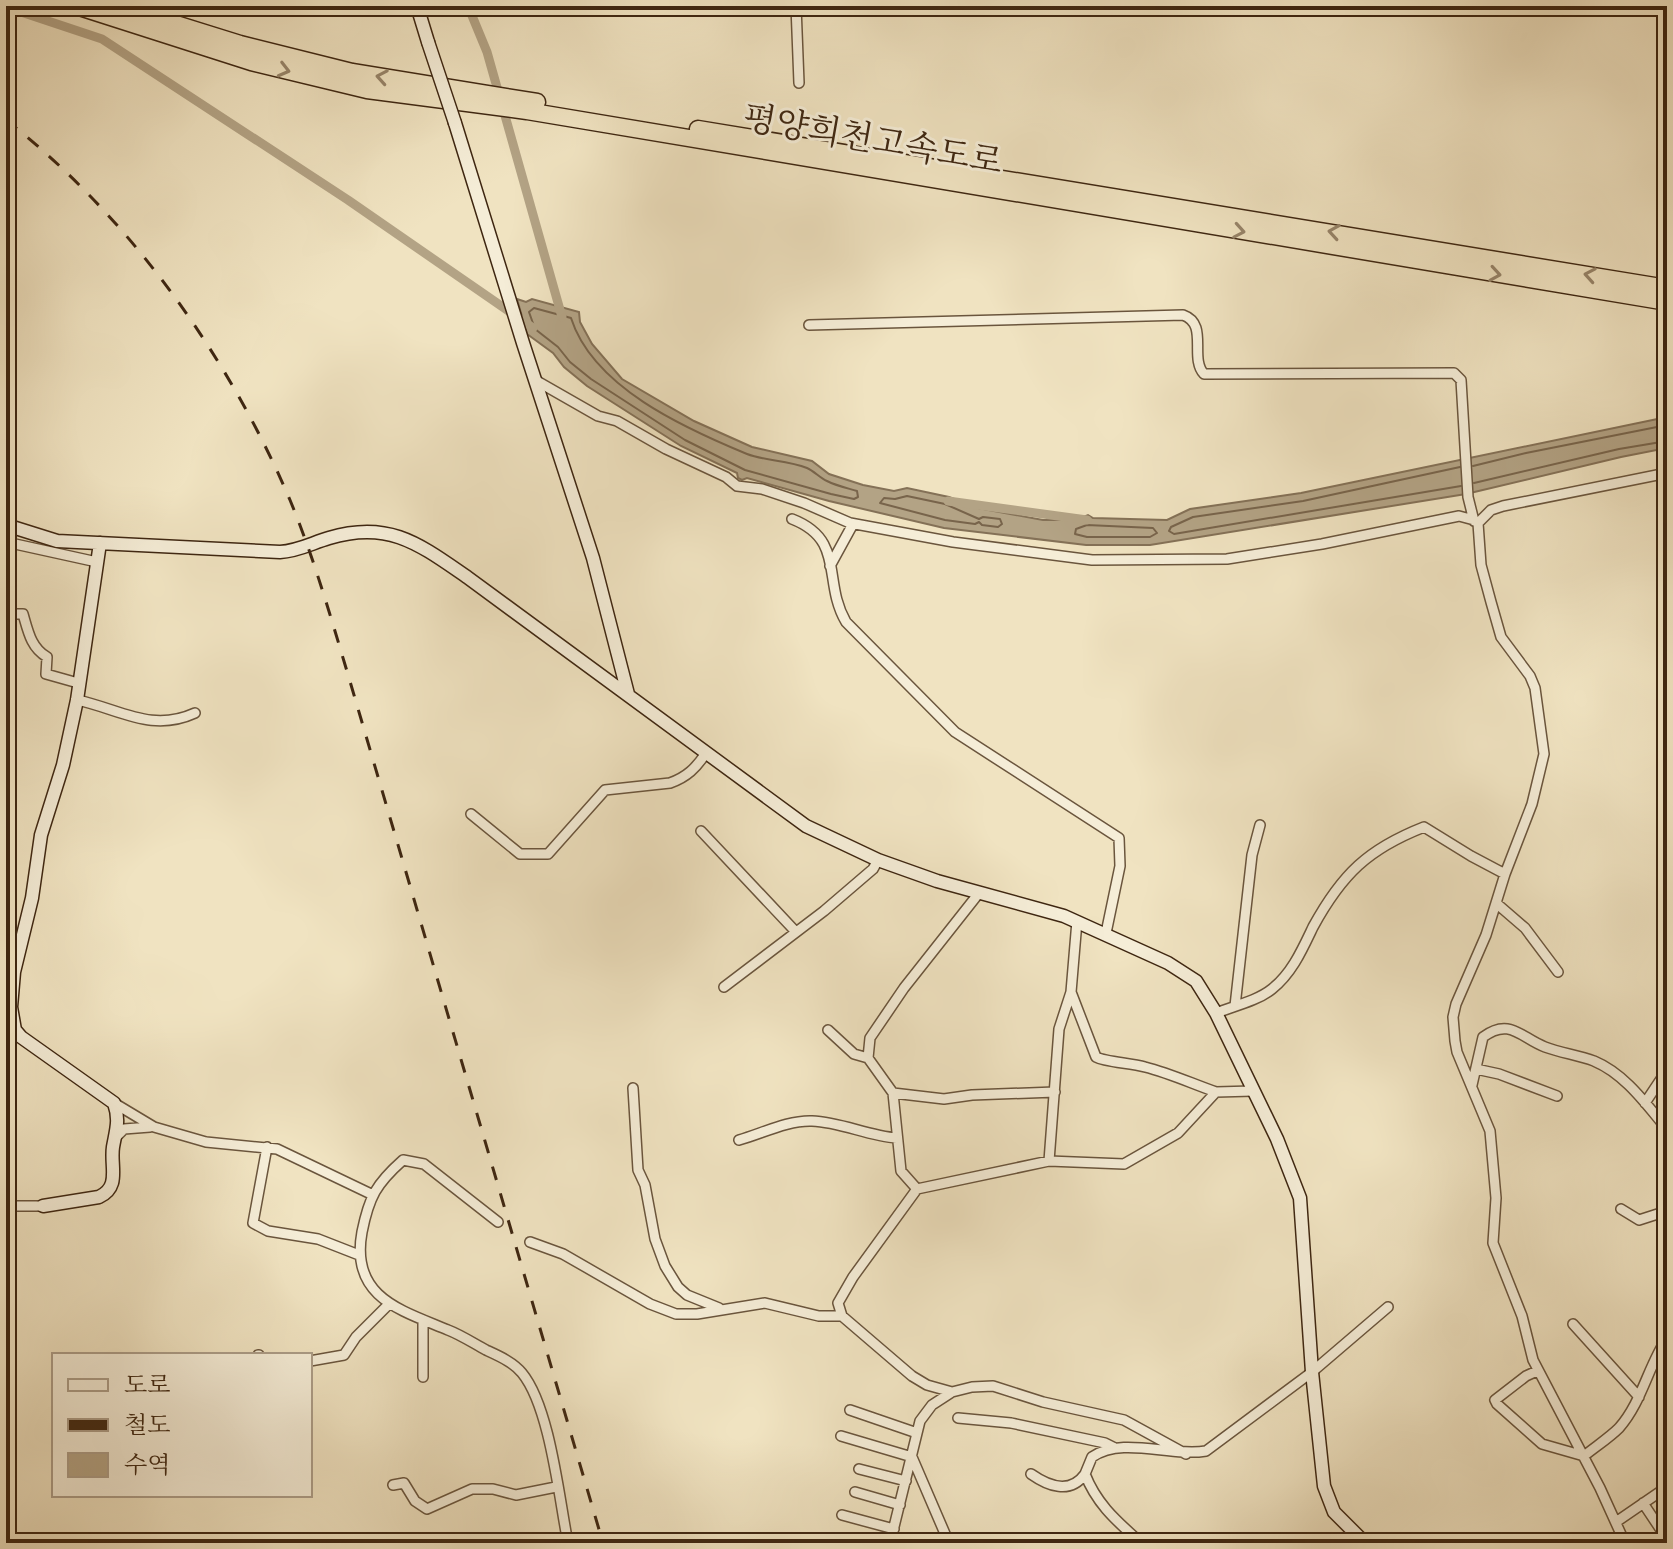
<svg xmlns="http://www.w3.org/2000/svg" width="1673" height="1549" font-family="'Sorts Mill Goudy','Noto Serif KR',serif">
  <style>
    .water { fill: #b3a385; stroke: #847157; stroke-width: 2 }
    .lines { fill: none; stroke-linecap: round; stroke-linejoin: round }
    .shore { stroke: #78644b; stroke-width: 2 }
    .canal { stroke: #b3a385; stroke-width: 9 }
    .street-casing { stroke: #6a553d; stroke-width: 12 }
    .secondary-casing { stroke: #3e2611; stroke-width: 15 }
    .highway-casing { stroke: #3e2611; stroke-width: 19 }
    .street { stroke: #f5edd7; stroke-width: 9 }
    .secondary { stroke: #f5edd7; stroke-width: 12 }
    .highway { stroke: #f0e3c1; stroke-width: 16 }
    .rail { stroke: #3e2611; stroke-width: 3; stroke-dasharray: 14 14; stroke-linecap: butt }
    .secondary-bridge-casing { stroke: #3e2611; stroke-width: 15; stroke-linecap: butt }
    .secondary-bridge { stroke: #f5edd7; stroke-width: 12 }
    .oneway { stroke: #978469 }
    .labels { text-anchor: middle; stroke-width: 6; stroke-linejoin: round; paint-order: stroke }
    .street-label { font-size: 34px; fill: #3e2611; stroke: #f5edd7 }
  </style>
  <rect width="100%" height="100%" fill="#f0e3c1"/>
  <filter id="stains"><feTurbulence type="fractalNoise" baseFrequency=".0025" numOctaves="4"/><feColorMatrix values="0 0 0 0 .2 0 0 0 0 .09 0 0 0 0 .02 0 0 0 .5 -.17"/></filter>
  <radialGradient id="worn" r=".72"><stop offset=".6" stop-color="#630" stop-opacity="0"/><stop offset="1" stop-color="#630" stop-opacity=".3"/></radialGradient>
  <path class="water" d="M517,299L526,302L532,299L579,312L580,322L592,344L622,379L694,421L752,447L812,461L829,474L863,485L894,491L907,488L949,497L978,508L1043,520H1076L1088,515L1093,518L1167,520L1190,509L1301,493L1667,417V448L1621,457L1466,494L1150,545H1086L944,528L829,501L747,478L742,480L738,478L737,473L681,446L587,386L564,367L553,353L527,334Z"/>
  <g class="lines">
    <path class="shore" d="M534,308L571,318C593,387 684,428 747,454C765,461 788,460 807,468C814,471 820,478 827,481C837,486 847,488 857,491L858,497L854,499L831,494L745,470L685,440L591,379L570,362L558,347L535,329L529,312Z
      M1473,466L1526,453L1667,425
      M1460,467L1303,501L1193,517L1171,527L1169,531L1174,534L1461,486
      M1474,483L1619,449L1667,441
      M907,496L945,504L979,519L983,517L1000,519L1002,524L998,527L982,525L979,522L975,524L945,520L880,503L884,498L895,499Z
      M1087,525L1153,528L1157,533L1150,537H1087L1075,534L1076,529Z"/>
    <path class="canal" d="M468,6L487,52L562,317
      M6,7L102,39L348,200L533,328
      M948,501L1087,520"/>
    <g class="street-casing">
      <path id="street" d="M796,6L799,83
        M809,325L1183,315C1209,324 1189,358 1204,374L1454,373L1461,380L1468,497L1474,521
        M535,380L598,416L617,421L666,449L726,477L737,486L762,489L804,503L850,523L953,542L1092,560L1227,559L1322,544L1459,516L1474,520
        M792,519C846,540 822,581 846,622L955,732L1119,838L1120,866L1106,933
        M6,542L97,562
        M830,566L853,524
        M6,618L15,614H23C28,631 31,648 47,657L46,674L78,683
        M77,700C120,709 151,733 195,713
        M471,814L520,854H548L605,790L670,783C687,777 696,768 706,753
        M701,831L796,932
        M1496,903L1525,928L1558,972
        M724,987L824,911L873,869L878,860
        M1071,992L1096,1057C1105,1062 1131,1063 1145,1067C1169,1073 1193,1084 1216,1092
        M1235,1006L1252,855L1260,825
        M1216,1013C1234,1006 1257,1001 1272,989C1292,973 1302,950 1313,927C1342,874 1368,849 1424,827L1471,856L1505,874
        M828,1030L854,1054L868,1058L893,1093L901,1171L917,1189
        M868,1058L870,1038L904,988L979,893
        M1476,1069L1499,1074L1557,1096
        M1472,1085L1483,1037C1510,1017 1521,1038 1545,1047C1561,1053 1578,1055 1594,1061C1625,1074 1646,1104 1667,1129
        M633,1088L638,1170L645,1185L655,1239L665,1266L678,1287L687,1295L719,1308
        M893,1093L944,1099L972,1095L1055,1092
        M114,1103L154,1127L206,1142L277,1149L371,1194
        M1645,1103L1667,1070
        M116,1137L124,1129L150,1127
        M739,1140C761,1134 788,1120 812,1121C841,1122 868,1136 897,1138
        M267,1147L253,1223L268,1231L318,1239L359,1255
        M1049,1161L1059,1029L1071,992L1077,921
        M6,1206H43
        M1621,1209L1639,1220L1667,1211
        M498,1222L424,1164L403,1160C376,1184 369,1197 362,1232C350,1297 400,1310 448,1330C461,1335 473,1343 486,1350C499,1356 513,1362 522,1373C550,1407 559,1498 568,1543
        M530,1242L563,1254L650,1304L676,1314H697L765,1303L819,1316H842
        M1573,1324L1639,1397
        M258,1355H259
        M310,1361L344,1355L356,1337L389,1304
        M1537,1371L1526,1376L1495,1400L1497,1404L1542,1444L1584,1456C1595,1447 1609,1438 1619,1428C1642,1402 1648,1366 1667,1338
        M423,1377V1320
        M850,1410L917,1433
        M958,1418L1011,1423L1105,1443L1113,1447
        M841,1436L912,1457L949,1543
        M1186,1454L1124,1420L1043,1402L993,1386L972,1387L952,1392L927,1385L912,1376L842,1316L838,1303L853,1277L917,1189L1049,1161L1124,1164L1178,1133L1216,1092L1253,1091
        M859,1469L906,1481
        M1031,1474C1048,1486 1070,1495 1085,1474
        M393,1485L404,1483L415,1501L427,1509L472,1489H493L516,1495L556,1487
        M855,1492L900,1505
        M1643,1503L1667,1539
        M842,1515L894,1529
        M1616,1522L1667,1487
        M890,1543L920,1421L932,1405L952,1392
        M1141,1543C1118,1522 1097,1505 1085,1474L1092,1457C1123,1436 1169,1457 1206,1451L1312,1372L1388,1307
        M1625,1543L1600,1488L1533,1360L1522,1316L1493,1243L1496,1198L1490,1131L1457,1052L1455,1041L1453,1017L1456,1004L1486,935L1505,874L1532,804L1544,754L1535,688L1530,676L1501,637L1491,602L1481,565L1478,523L1491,510L1503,506L1667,473"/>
    </g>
    <g class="secondary-casing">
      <path id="secondary" d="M417,6L428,42
        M455,123L523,343L593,558L628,694
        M6,525L57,541L280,552C298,551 312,543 329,538C389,520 419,544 467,577L806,826L878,860L937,881L1064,916L1168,963L1196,981L1216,1013L1277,1139L1300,1198L1312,1372L1324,1486L1334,1512L1365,1543
        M43,1206L99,1197C121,1187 110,1166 113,1147C116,1130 120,1120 114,1103L21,1037L15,1030L11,1007L14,972L32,898L41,835L63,765L77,700L100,543"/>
    </g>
    <g class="highway-casing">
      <path id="highway" d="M76,6L251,62L367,90L527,111L1667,302
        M118,6L240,44L352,72L537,102
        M698,129L1667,288"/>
    </g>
    <use href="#street" class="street"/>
    <use href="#secondary" class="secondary"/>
    <use href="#highway" class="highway"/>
    <path class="rail" d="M6,120C129,216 229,357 290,500C314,558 331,618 349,678L603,1543"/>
    <g class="secondary-bridge-casing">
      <path id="secondary-bridge" d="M428,42L455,123"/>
    </g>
    <use href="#secondary-bridge" class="secondary-bridge"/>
  </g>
  <defs><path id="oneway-chevron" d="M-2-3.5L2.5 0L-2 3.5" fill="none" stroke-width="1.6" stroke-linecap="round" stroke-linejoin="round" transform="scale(2)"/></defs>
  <g class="oneway">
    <use href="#oneway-chevron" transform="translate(284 70) rotate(14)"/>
    <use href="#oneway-chevron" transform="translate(382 77) rotate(-170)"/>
    <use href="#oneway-chevron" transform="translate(1239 231) rotate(10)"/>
    <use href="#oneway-chevron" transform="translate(1334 232) rotate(-171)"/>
    <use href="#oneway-chevron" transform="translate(1495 274) rotate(9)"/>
    <use href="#oneway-chevron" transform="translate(1590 275) rotate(-170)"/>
  </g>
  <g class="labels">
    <g class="street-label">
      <text transform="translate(873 139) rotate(10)" y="12">평양희천고속도로</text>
    </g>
  </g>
  <rect width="1673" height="1549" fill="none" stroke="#f0e3c1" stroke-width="32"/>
  <rect x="8" y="8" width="1657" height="1533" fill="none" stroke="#3e2611" stroke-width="4"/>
  <rect x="16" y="16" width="1641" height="1517" fill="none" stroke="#3e2611" stroke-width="2"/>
  <rect x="52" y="1353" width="260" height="144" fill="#f5edd7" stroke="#ac9d88" stroke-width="2"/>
  <rect x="68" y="1379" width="40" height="12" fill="#f5edd7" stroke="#ac9d88" stroke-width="2"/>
  <text x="124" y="1393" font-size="24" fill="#3e2611">도로</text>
  <rect x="68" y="1419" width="40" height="12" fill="#3e2611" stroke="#ac9d88" stroke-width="2"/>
  <text x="124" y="1433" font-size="24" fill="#3e2611">철도</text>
  <rect x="68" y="1453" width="40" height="24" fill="#b3a385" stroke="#ac9d88" stroke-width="2"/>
  <text x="124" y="1473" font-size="24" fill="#3e2611">수역</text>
  <rect width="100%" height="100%" filter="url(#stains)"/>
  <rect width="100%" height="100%" fill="url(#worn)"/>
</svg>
